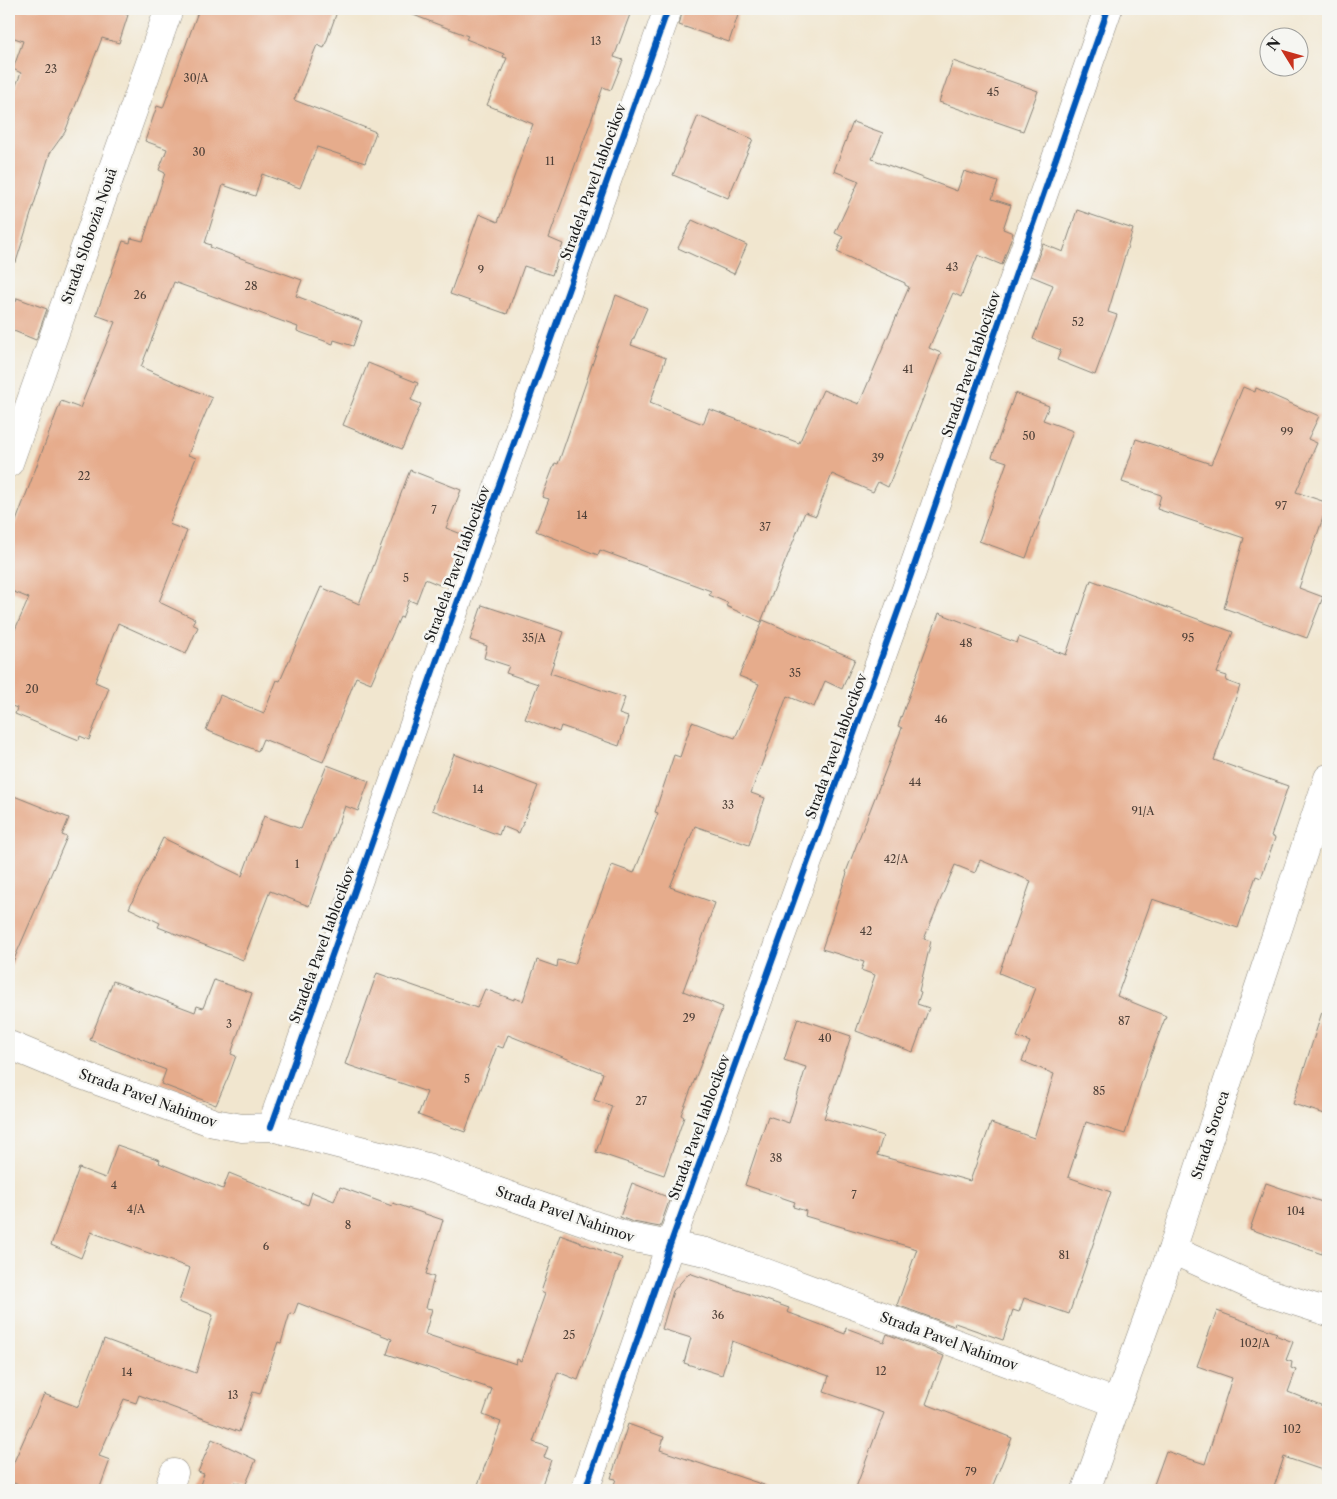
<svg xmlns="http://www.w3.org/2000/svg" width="1337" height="1499" font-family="'Libre Caslon Text',serif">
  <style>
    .building { fill: #e6ac8c }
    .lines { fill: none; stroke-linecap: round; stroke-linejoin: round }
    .minor-casing { stroke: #868176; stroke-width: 29 }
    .minor { stroke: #fff; stroke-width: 28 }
    .cycleway-casing { stroke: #f6f6f2; stroke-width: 9 }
    .cycleway { stroke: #0057b8; stroke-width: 6 }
    .labels { text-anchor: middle; stroke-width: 5; stroke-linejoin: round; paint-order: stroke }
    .number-label { font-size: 11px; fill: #4e4038 }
    .street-label { font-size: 14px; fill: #1c1c1c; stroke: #f6f6f2 }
  </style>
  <rect width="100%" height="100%" fill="#f6f6f2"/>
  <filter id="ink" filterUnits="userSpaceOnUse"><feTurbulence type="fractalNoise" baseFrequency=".02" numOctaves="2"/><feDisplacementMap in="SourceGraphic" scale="10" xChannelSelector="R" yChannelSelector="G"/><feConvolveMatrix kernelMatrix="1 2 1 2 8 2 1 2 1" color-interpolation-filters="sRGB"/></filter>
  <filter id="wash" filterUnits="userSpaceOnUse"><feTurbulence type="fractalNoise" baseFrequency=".0096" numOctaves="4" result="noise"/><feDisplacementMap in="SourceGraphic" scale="20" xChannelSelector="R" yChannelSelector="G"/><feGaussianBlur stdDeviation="1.12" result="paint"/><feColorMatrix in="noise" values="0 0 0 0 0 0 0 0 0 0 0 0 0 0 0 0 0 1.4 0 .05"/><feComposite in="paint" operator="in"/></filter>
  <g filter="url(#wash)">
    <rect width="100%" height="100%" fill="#f1e6cf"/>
    <g id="blocks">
      <path class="building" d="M9,9H114L128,15L119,43L102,38L65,132L50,153L16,262L9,261V103L21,73L13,69L23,41L9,36Z
        M199,9H338L324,48L317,45L294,100L376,132L365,163L317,147L300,188L262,174L255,196L223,185L205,243L211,245L210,247L302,280L296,296L362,321L353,346L334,340L333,344L297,331L298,327L174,282L141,367L212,398L188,455L196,458L169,524L187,531L159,602L195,619L192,624L198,627L186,654L118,623L95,682L109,688L89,740L80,736L79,740L15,714L17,708L9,705V643L29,598L9,590V540L61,401L80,408L115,322L96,315L123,241L130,243L131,238L143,241L165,173L159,170L167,149L145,141L157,106L163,108Z
        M404,9H632L614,57L623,60L611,90L603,87L549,238L563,244L552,275L524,266L507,314L450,294L479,214L498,222L533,124L487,105L507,58L503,57L504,54L466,39L468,36L403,11Z
        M683,9H740L729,42L679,25Z
        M953,61L1038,91L1023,131L939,102Z
        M698,116L753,139L728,198L673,175Z
        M853,122L883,133L872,159L957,191L964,171L998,182L992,199L1011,205L1003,229L1013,233L1002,265L978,255L961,297L953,293L929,348L941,353L888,487L878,482L873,492L832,474L816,516L805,512L761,622L726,606L728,603L709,595L711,591L600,550L598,555L536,531L549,499L542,497L555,463L558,464L616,295L647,308L631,345L666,358L650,403L703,424L709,409L799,443L823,390L859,404L909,287L905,285V283L837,252L843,237L835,233L859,181L834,171Z
        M1077,210L1133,229L1108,312L1117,315L1095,375L1057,360L1061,350L1033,339L1053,285L1031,276L1043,244L1063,252Z
        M692,220L747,245L734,274L678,248Z
        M17,298L47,309L36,340L9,329V299L16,302Z
        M368,363L418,383L411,400L421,404L402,449L343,425Z
        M1243,387L1255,392L1256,388L1319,416L1308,439L1317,443L1296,492L1328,503L1299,588L1323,597L1307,638L1224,608L1244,538L1157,509L1161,495L1122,482L1136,439L1211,464Z
        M1015,393L1049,406L1043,420L1073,431L1026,558L979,541L1007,462L992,457Z
        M410,470L461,490L446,528L464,535L442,586L425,579L416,603L409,600L402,618L400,617L371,683L356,677L323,762L263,739L258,751L206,730L220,695L264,713L277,680L280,681L321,587L359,604Z
        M1091,580L1233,632L1217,673L1227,676L1226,681L1240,686L1214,760L1288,786L1271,836L1275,838L1261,878L1256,876L1238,928L1152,899L1117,996L1166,1016L1148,1062L1125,1134L1086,1122L1068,1177L1111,1192L1069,1314L1024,1298L1019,1312L1013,1310L1003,1340L955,1323L954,1326L897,1305L917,1249L805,1216L806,1211L793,1207L795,1202L745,1185L768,1116L789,1123L806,1067L784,1060L798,1018L851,1036L824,1118L883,1136L877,1155L970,1181L991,1123L1034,1138L1054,1074L1022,1061L1030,1042L1017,1037L1036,988L999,973L1031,881L980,860L975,873L955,865L924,939L931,941L919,991L921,992L917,1004L929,1008L913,1052L856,1031L875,975L861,970L864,962L822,949L847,873L846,872L902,728L898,726L939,613L1017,643L1019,637L1066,655Z
        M482,605L564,632L550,673L625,698L619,714L628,717L619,746L561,726L559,732L525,719L538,684L506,673L509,666L484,658L487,646L470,640Z
        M763,620L855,659L842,689L825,681L814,707L787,696L751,793L765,798L749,845L695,826L670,887L715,903L683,991L723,1007L681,1115L684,1117L664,1175L596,1152L612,1106L594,1100L603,1073L508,1035L503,1048L497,1046L465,1132L418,1115L427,1092L345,1064L377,973L477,1008L485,989L514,1000V998L523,1001L537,960L557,967L558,960L575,964L612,865L634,873L658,813L655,812L674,755L680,757L692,722L735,738L759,684L739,676Z
        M454,754L538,786L519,833L502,826L499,835L432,810Z
        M327,765L369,781L358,811L345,806L309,906L270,891L243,960L158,927L160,923L129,908L163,838L242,876L264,816L301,829Z
        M9,794L69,818L62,835L67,837L9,971Z
        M214,980L252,993L231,1054L236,1056L229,1075L216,1105L161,1084L166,1070L90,1040L113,981L195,1012L197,1006L203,1008Z
        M1322,1012L1328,1013V1115L1293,1104Z
        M117,1145L160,1160L159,1163L223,1189L229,1173L308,1205L312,1192L334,1201L340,1187L392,1206L393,1203L443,1220L426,1274L434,1277L426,1308L432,1309L425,1334L516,1364L517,1359L521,1361L545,1294L541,1292L560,1235L622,1258L578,1380L558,1372L533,1442L548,1447L544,1457L551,1460L540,1490H476L501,1422L483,1415L492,1389L387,1354L392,1339L298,1303L294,1314L290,1313L281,1343L278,1342L260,1394L253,1392L239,1432L139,1395L136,1403L124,1399L99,1456L110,1460L99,1490H30L9,1481V1473L44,1394L78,1407L104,1339L196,1373L213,1315L179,1302L190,1268L91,1232L81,1258L51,1245L79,1168L105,1178Z
        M632,1183L670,1198L660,1227L633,1222L620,1217Z
        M1266,1183L1328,1204V1237L1322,1254L1250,1229Z
        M689,1273L789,1308L787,1312L845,1334L846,1328L884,1342L887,1334L944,1356L926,1404L1012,1438L991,1490H855L884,1413L824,1392L829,1376L732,1341L722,1375L684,1363L691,1338L662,1329L673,1291Z
        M1217,1311L1277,1333L1275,1335L1293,1342L1286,1360L1292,1362L1291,1368L1296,1370L1288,1392L1328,1408V1472L1284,1457L1273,1490H1152L1166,1451L1205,1464L1232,1378L1197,1366Z
        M628,1424L664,1437L660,1450L764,1485V1490H612L616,1479L611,1478Z
        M212,1439L256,1460L245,1486L235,1482L232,1490H198L204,1474L198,1472Z"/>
    </g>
  </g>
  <g filter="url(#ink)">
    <use href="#blocks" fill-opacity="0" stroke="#868176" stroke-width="1"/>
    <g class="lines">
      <g class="minor-casing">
        <path id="minor" d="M9,463L169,9
          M9,1045L79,1074L214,1123L242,1128L271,1127L427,1167L629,1237L706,1252L753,1268L1117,1403
          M271,1127L668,9
          M1172,1250L1266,1292L1328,1312
          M168,1490L174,1473
          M585,1490L670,1245L906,589L1108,9
          M1086,1490L1172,1250L1328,778"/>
      </g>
      <use href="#minor" class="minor"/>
      <g class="cycleway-casing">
        <path id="cycleway" d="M271,1127L668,9
          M585,1490L670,1245L906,589L1108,9"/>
      </g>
      <use href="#cycleway" class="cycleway"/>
    </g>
  </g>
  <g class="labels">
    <g class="number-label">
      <text x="596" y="45">13</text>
      <text x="51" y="73">23</text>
      <text x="196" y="82">30/A</text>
      <text x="993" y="96">45</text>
      <text x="199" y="156">30</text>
      <text x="550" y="165">11</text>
      <text x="952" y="271">43</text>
      <text x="481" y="274">9</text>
      <text x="251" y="290">28</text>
      <text x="140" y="299">26</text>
      <text x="1078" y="326">52</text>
      <text x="908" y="373">41</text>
      <text x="1287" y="436">99</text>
      <text x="1029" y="440">50</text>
      <text x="878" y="462">39</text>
      <text x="84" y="480">22</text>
      <text x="1281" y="510">97</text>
      <text x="434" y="514">7</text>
      <text x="582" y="519">14</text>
      <text x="765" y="531">37</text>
      <text x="406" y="582">5</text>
      <text x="534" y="642">35/A</text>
      <text x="1188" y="642">95</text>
      <text x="966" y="647">48</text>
      <text x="795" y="677">35</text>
      <text x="32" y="693">20</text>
      <text x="941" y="723">46</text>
      <text x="915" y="786">44</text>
      <text x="478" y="793">14</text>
      <text x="728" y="809">33</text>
      <text x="1143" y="815">91/A</text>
      <text x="896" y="863">42/A</text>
      <text x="297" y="868">1</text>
      <text x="866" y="935">42</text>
      <text x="689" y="1022">29</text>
      <text x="1124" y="1025">87</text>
      <text x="229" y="1028">3</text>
      <text x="825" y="1042">40</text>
      <text x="467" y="1083">5</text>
      <text x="1099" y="1095">85</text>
      <text x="641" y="1105">27</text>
      <text x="776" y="1162">38</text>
      <text x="114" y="1189">4</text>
      <text x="854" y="1199">7</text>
      <text x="136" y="1213">4/A</text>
      <text x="1296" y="1215">104</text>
      <text x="348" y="1229">8</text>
      <text x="266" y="1250">6</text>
      <text x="1064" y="1259">81</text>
      <text x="718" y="1319">36</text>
      <text x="569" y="1339">25</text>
      <text x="1255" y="1347">102/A</text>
      <text x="881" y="1375">12</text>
      <text x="127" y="1376">14</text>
      <text x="233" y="1399">13</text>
      <text x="1292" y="1433">102</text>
      <text x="971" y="1476">79</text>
    </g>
    <g class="street-label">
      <text transform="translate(593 182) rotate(-70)" y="5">Stradela Pavel Iablocikov</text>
      <text transform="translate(89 236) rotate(-71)" y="5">Strada Slobozia Nouă</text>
      <text transform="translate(971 364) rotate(-71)" y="5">Strada Pavel Iablocikov</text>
      <text transform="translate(457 564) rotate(-70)" y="5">Stradela Pavel Iablocikov</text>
      <text transform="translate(836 746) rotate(-70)" y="5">Strada Pavel Iablocikov</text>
      <text transform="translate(322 945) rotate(-70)" y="5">Stradela Pavel Iablocikov</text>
      <text transform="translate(148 1098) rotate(20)" y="5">Strada Pavel Nahimov</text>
      <text transform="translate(699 1127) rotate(-70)" y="5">Strada Pavel Iablocikov</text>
      <text transform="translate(1210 1135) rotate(-72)" y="5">Strada Soroca</text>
      <text transform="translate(565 1214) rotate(19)" y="5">Strada Pavel Nahimov</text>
      <text transform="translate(949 1341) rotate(20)" y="5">Strada Pavel Nahimov</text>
    </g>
  </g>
  <rect width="1337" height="1499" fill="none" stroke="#f6f6f2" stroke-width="30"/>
  <g transform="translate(1284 52) rotate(307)"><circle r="24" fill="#f6f6f2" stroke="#9f9f9c"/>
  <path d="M0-4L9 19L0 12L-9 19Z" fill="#c8321e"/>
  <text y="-8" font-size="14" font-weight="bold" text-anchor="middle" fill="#1c1c1c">N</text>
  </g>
</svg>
